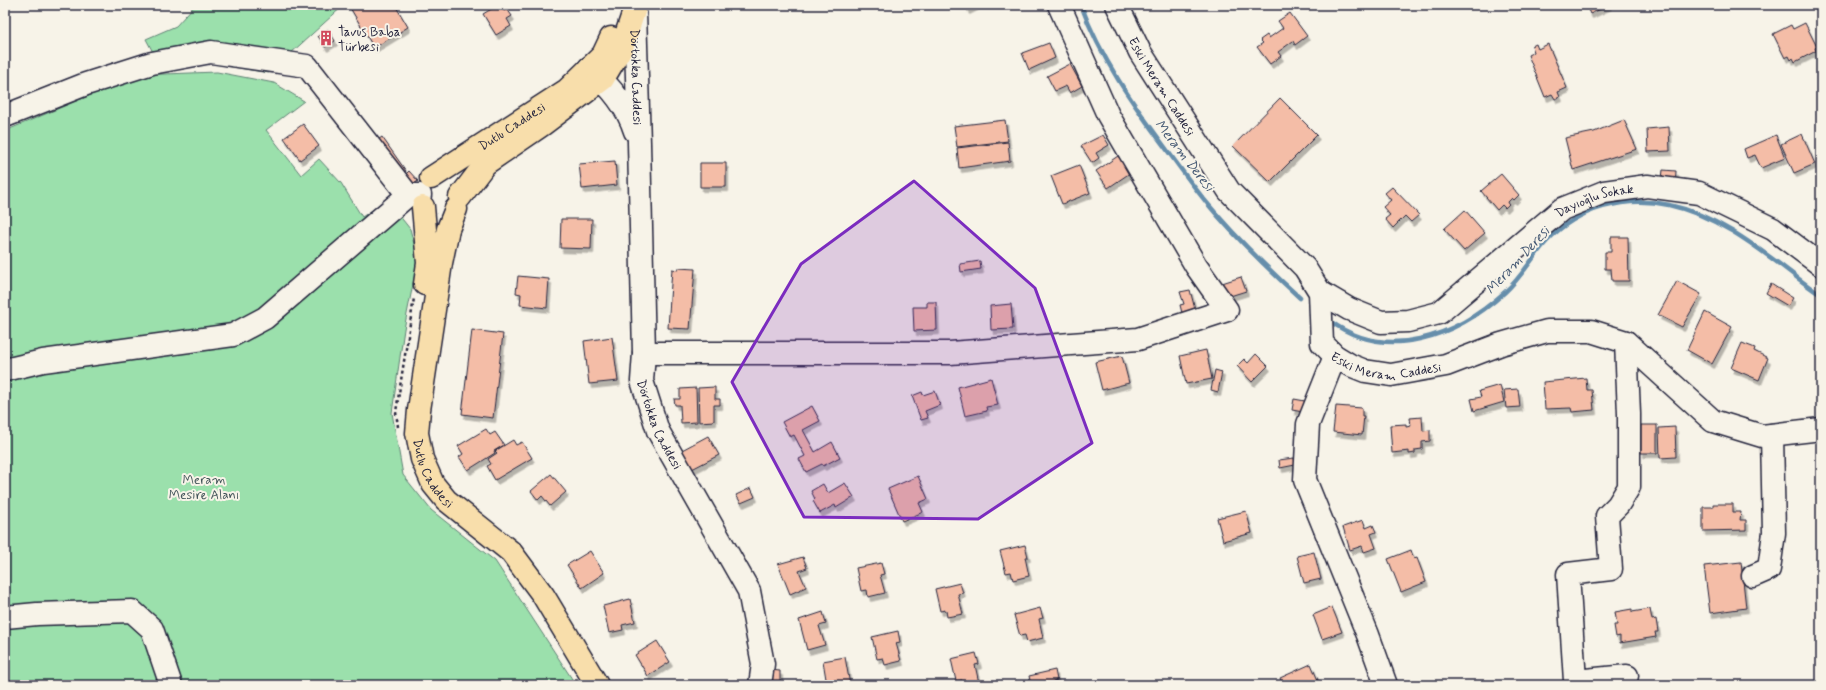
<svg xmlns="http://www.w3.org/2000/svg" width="1826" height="690" font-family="Mynerve,sans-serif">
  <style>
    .green { fill: #9be0ac; stroke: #5e8174 }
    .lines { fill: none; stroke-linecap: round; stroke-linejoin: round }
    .stream { stroke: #668eab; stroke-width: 4.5 }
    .building { fill: #f4bda7; stroke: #22223b; filter: url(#shadow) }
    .minor-casing { stroke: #22223b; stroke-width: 25 }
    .major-casing { stroke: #22223b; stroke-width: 25 }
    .path { stroke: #22223b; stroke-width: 2.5; stroke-dasharray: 3 3; stroke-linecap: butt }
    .minor { stroke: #f7f3e8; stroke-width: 22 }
    .major { stroke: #f8deab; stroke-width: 22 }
    .marked { fill: #7b2cbf; fill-opacity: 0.2; stroke: #7b2cbf; stroke-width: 3; stroke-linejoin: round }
    .labels { text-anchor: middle; stroke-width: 4; stroke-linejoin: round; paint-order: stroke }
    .poi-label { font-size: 13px; fill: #22223b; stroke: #f7f3e8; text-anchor: start }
    .street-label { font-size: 13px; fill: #22223b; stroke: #f7f3e8 }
    .park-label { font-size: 13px; fill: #405257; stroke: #f7f3e8 }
    .water-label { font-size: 14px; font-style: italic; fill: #445873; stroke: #f7f3e8 }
  </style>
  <defs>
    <filter id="shadow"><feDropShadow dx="2.5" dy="4.5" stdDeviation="0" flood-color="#0004"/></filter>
  </defs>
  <rect width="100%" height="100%" fill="#f7f3e8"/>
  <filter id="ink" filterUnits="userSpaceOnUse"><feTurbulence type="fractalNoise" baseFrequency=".025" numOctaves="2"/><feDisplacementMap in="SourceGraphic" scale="8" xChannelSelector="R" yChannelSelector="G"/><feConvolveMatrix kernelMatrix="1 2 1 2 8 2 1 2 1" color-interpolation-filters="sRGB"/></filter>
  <g filter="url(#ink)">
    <path class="green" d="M195,5H344L269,73L154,54L146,39L176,26Z
      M217,72L274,83L304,101L266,130L301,175L319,159L341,183L362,217L387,200L410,229L418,259L404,329L392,413L403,475L431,510L495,561L576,685H5V131L138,75Z"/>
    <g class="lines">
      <path class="stream" d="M1081,5C1101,59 1133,104 1167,150C1180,168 1193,186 1207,203C1235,237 1267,268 1300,298
        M1330,321C1387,363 1457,336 1505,292C1522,277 1532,257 1547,241C1578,208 1625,195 1669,205C1715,215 1753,244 1790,272C1800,280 1810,288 1821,295"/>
    </g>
    <path class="building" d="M351,5H395L408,27L374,48L349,6Z
      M498,5H500L504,11L507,9L512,16L507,19L511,26L496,35L483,14Z
      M965,5H977L967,10Z
      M1586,5H1609L1590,14Z
      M1290,13L1307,36L1295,45L1293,41L1278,52L1281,56L1270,64L1257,47L1263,43L1260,40L1267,35L1269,38L1283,28L1278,21Z
      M1805,23L1817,47L1815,48L1816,51L1795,62L1793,58L1791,60L1789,56L1785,58L1773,34L1791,25L1793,29Z
      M328,29L335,41L325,47L318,36Z
      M1049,43L1055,58L1029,70L1022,53Z
      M1536,44L1538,49L1548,44L1567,88L1558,92L1560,97L1555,99L1552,94L1545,97L1528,55L1534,52L1532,46Z
      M1070,64L1082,86L1070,93L1066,86L1055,91L1047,76Z
      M1280,98L1317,135L1270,182L1233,146Z
      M1821,112V125L1817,114Z
      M1005,120L1008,141L957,147L954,126Z
      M1624,120L1637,149L1573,170L1565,138L1594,132Z
      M303,124L319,146L300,160L284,138Z
      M1669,127L1670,151L1648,152L1647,129Z
      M1802,134L1815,164L1794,173L1781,144Z
      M1103,135L1109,145L1096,153L1099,158L1092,163L1081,146Z
      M1776,135L1785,158L1761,168L1755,155L1747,158L1744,149Z
      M382,137L406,171L399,176L375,142Z
      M1008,142L1010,161L959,168L957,148Z
      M1118,156L1130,173L1108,188L1096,171Z
      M615,161L617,185L582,189L579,164Z
      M700,163H726V187H700Z
      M1079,165L1090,193L1062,204L1051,176Z
      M1663,170L1676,171L1675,188L1661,187Z
      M409,171L418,181L414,184L406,174Z
      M1501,174L1519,195L1514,200L1512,198L1508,202L1509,204L1505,208L1502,205L1497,210L1481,191Z
      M1392,187L1419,215L1411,222L1405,216L1393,228L1385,219L1390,215L1383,207L1391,200L1385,193Z
      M1465,210L1485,233L1464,251L1444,229Z
      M561,219H592L591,249L560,248Z
      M1611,237H1628L1629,281H1612L1611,269H1605V252H1611Z
      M980,261L981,269L961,272L960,264Z
      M678,268L695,269L690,329L668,328L672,269L678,270Z
      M518,276L549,279L547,308L520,305L521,294L516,293Z
      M1241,277L1246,291L1227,297L1222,283Z
      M1677,281L1701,294L1682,327L1658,315Z
      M1771,284L1793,298L1788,306L1766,293Z
      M1190,290L1196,313L1183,317L1180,305L1184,304L1180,292Z
      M927,302H936L937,330L914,331L913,307H927Z
      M1011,304L1013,329L991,330L990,306Z
      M1705,312L1732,327L1712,364L1687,350Z
      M472,330L503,334L493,418L462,414Z
      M612,337L618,381L589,384L584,341Z
      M1742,343L1755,348L1754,351L1768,358L1759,380L1731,368Z
      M1206,350L1212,379L1186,384L1180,356Z
      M1256,354L1268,366L1252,382L1237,366L1244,359L1248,363Z
      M1122,356L1129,383L1102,390L1095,362Z
      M1215,370L1222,372L1218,392L1211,390Z
      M991,378L998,405L986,407L987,411L965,416L958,387Z
      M1586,378L1587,390H1592L1594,410L1572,412L1571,408L1545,409L1543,382Z
      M1500,385L1504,402L1474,411L1471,399L1481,397L1479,391Z
      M715,387V399H720V405H714V421L699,422L698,388Z
      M696,388L697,422L681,423L680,405H675L674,399H680V389Z
      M1518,389L1520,407L1506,408L1504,390Z
      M935,391L940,405L925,411L928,418L921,420L912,396L922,392L923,395Z
      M1294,399L1305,401L1303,412L1292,410Z
      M812,406L820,421L803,430L815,452L832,442L840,457L823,466L822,464L806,472L799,459L805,456L794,435L790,437L782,422Z
      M1336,406L1362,408V416H1364L1362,435L1333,432Z
      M1422,417L1423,431L1430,430V441L1422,442V449L1415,450V453L1409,454V451L1392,453L1390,425L1406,424V427L1411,426L1410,418Z
      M1641,425H1657V453H1641Z
      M1675,427L1676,457L1660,458L1659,428Z
      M486,429L490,435L495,432L504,445L494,451L495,453L468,470L459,457L463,454L458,446Z
      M708,436L719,455L692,469L682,450Z
      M513,440L516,445L522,442L532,458L495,480L487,466L491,464L488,459L497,453L495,451Z
      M1294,458L1295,465L1280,468L1279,460Z
      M551,474L566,492L550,506L542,496L538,500L531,491Z
      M918,476L928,499L919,503L923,512L902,521L888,489Z
      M845,483L854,497L836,508L835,505L820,513L813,501L815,499L811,491L823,484L828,493Z
      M751,488L755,497L741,503L736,495Z
      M1713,504H1733V512H1741L1740,520H1746V530L1703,531V507H1713Z
      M1246,511L1252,533L1223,541L1217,518Z
      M1363,520L1366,528L1373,525L1376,532L1371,534L1376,548L1364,552L1362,546L1350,550L1343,527Z
      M1025,545L1028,557H1025L1029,576L1013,580L1011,572L1006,573L1000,551Z
      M1411,550L1414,559L1417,558L1426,582L1401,592L1388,559Z
      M590,551L604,573L582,588L567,565Z
      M1314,552L1321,579L1304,583L1297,556Z
      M803,557L807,568L799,571L806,587L790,594L778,564Z
      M1741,562L1746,608L1710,613L1704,566Z
      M881,563L884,574L880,575L885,593L868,597L867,590L861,591L856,568Z
      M960,583L963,593L958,594L963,614L947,617L946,610L940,611L935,589Z
      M630,599L635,622L622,625L623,630L609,633L603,606Z
      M1332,607L1342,632L1322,639L1313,615Z
      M1040,608L1043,618L1039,619L1043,638L1027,642L1025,635L1020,636L1014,615Z
      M1632,609V612L1650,609L1652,620L1656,619L1658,632H1655L1656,637L1620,643V636L1616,637L1614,625H1617L1615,612Z
      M823,612L826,624L819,626L825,645L807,650L799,620Z
      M898,631L900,642L896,643L901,661L885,665L883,658L877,659L872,637Z
      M657,641L670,662L648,676L635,655Z
      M976,653L979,664L975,665L979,683L963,685L962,680L956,681L951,659Z
      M845,657L850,685H827L823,661Z
      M1311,664L1320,685H1283L1280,678Z
      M770,670L780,671V685H770Z
      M1055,670L1057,680L1053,681V685H1031L1029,676Z"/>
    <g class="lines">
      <g class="minor-casing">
        <g id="minor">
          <path id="s1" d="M1117,5L1140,52L1229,191L1305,268L1320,292L1322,343L1335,356L1350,365L1365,371L1391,375L1446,365L1501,344L1547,331H1591L1626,342L1713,421L1762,436L1821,429"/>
          <path id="s2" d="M635,12L639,143L644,353L642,381L658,431L749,591L763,664L760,685"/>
          <path d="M589,68C609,85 627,105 635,131"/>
          <path d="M5,116L86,84L152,63L211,52L307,66L408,195"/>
          <path id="s3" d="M1320,292L1349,309L1381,322L1408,321L1439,313L1562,209L1604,192L1647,186L1699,193L1773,229L1821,265"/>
          <path d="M1626,342L1629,414V487L1618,505L1607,516L1611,569L1568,574L1575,681L1627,676"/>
          <path d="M644,353H950L1138,339L1227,310L1196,266L1108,115L1059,5"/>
          <path d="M1335,356L1308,424L1305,480L1368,635L1386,685"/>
          <path d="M5,370L43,361L233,335L265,318L408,195H420"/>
          <path d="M1753,576L1769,569L1774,533L1772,435"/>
          <path d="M5,617L37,614L132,611L152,629L171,685"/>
        </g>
      </g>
      <g class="major-casing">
        <g id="major">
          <path id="s4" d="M431,178L567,90L603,55L611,38"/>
          <path d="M460,197L485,164L542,125L603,79L622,47L636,5"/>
          <path d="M423,207L428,263L425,284"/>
          <path id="s5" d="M456,209L448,229L441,263L419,410L417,433L422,459L433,484L446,500L511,552L543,595L597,685"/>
        </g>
      </g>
      <path class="path" d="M398,427L396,412L414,298"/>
      <use href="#minor" class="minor"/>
      <use href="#major" class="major"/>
    </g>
  </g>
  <path class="marked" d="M914,181L1035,288L1092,443L978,519L804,517L732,382L801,264Z"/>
  <defs>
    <g id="building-bare" transform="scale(1.2)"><path d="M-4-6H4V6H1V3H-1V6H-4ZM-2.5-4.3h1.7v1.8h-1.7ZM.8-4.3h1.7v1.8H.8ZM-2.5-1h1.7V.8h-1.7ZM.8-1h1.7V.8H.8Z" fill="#d1495b" stroke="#f7f3e8" stroke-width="2.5" paint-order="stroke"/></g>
  </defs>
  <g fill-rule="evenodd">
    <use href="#building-bare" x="326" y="38"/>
  </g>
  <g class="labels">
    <g class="poi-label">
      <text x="338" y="36">Tavus Baba<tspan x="338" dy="15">Türbesi</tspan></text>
    </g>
    <g class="street-label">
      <text dy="5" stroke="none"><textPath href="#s2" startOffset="65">Dörtokka Caddesi</textPath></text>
      <text dy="5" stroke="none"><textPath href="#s1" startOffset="93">Eski Meram Caddesi</textPath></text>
      <text dy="5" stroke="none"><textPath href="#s4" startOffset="96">Dutlu Caddesi</textPath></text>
      <text dy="5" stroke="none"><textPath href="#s3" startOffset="322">Dayıoğlu Sokak</textPath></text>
      <text dy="5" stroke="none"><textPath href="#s1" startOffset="477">Eski Meram Caddesi</textPath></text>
      <text dy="5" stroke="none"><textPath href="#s2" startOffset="416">Dörtokka Caddesi</textPath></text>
      <text dy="5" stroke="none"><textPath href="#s5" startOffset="272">Dutlu Caddesi</textPath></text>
    </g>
    <g class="park-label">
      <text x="204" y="484">Meram<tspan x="204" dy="15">Mesire Alanı</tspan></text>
    </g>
    <g class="water-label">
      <text transform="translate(1185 155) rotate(52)" y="5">Meram Deresi</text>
      <text transform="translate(1517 260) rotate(-47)" y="5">Meram Deresi</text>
    </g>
  </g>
  <rect width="1826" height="690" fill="none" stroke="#f7f3e8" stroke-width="20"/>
  <rect x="10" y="10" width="1806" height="670" fill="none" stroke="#22223b" stroke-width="1.5" filter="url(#ink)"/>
</svg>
